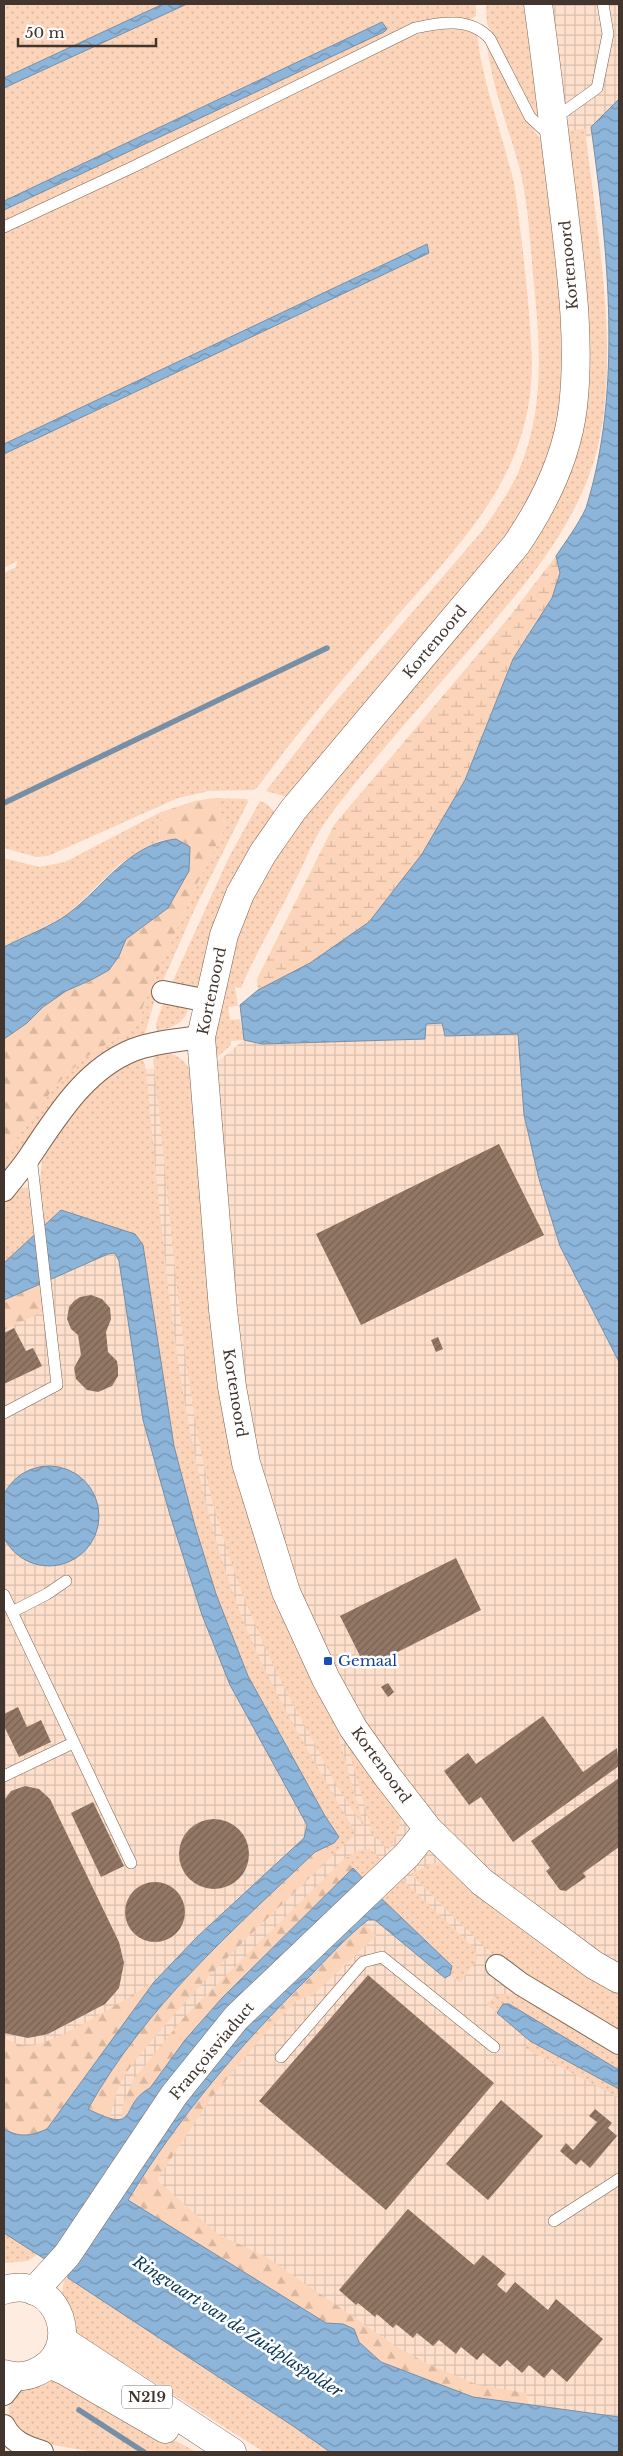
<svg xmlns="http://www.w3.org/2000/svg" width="623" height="2456" font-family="'Libre Baskerville',serif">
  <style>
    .industrial { fill: url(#industrial-grid) }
    .grass { fill: url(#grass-dots) }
    .forest { fill: url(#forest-firs) }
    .wetland { fill: url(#wetland-marsh) }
    .water { fill: url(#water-waves); stroke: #768fa6 }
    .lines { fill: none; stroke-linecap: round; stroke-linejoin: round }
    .stream { stroke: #768fa6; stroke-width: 5.5 }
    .building { fill: url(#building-hatch) }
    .service-casing { stroke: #7e6452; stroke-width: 12 }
    .minor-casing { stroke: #7e6452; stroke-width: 24 }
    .tertiary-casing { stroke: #7e6452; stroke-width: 29 }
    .primary-casing { stroke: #7e6452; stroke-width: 29 }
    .service { stroke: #fff; stroke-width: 11 }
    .minor { stroke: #fff; stroke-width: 22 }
    .tertiary { stroke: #fff; stroke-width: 28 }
    .primary { stroke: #fff; stroke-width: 28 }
    .transit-dot { fill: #1a4fb4; stroke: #fff; stroke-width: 2 }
    .labels { text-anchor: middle; stroke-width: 5; stroke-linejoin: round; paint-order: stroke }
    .shield { fill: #fff; stroke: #7a726c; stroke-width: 1 }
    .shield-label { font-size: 14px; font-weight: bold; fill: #41352d }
    .street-label { font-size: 15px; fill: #41352d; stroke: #fff }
    .transit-label { font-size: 15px; fill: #164399; stroke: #fff; text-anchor: start }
    .water-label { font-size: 16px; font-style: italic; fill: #043558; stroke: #fff }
  </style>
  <defs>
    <pattern id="industrial-grid" width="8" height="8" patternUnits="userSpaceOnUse" patternTransform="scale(1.25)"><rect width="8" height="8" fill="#fddfcb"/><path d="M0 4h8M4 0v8" fill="none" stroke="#dac0af"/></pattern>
    <pattern id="grass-dots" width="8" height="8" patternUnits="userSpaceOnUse" patternTransform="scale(1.25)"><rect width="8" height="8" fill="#fcd4b9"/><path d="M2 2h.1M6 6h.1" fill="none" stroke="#d9b79f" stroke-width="1.8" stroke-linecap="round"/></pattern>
    <pattern id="forest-firs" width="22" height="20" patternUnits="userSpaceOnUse" patternTransform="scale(1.25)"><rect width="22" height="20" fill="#fcd4b9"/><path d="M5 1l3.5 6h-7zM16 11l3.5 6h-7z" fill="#d9b79f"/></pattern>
    <pattern id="wetland-marsh" width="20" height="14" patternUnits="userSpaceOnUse" patternTransform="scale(1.25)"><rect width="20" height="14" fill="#fcd4b9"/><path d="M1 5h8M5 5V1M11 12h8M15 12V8" fill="none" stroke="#d9b79f"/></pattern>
    <pattern id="water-waves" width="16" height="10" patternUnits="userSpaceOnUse" patternTransform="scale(1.25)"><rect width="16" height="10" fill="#8db5da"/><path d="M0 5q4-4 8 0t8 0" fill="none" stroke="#7594b1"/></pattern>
    <pattern id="building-hatch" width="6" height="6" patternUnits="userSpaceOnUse" patternTransform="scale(1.25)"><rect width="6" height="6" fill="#927765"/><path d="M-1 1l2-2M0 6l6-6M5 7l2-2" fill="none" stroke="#796254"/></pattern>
  </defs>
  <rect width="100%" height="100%" fill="#feece0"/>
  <path class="industrial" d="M526,4H619V107L588,138L567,131Z
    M442,1023L445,1036L518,1034L524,1115L539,1179L560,1246L619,1362V2437L443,2410L4,2134V1218L140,1069L212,1066L244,1040L262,1044L425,1039L426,1024Z"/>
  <path class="grass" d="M4,4H163L4,78Z
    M187,4H476V16L469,20L449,18L4,222V210L384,32L387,29L382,22L4,201V88Z
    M486,4H528L541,116L535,113L487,24Z
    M436,28L461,29L477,35C483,83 500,128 512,175C517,195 518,215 521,235C525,270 529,306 531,341C541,467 467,535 392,622C345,676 299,730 257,788L254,790L209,791L178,798L48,856L36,857L4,848V573L16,567L17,561L4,568V454L429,253L426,244L4,444V231L409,37Z
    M487,45L528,122L546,147L566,369L555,443L528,510L291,798L266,791L326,713L482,531C495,512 509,493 518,473C546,408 540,343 533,275C530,239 528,201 519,166C508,126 492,87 487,45Z
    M585,129C596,226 621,355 597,450C577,526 526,584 476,642C426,700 374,757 328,818C314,837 305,862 294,883C277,918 256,952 241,988L235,987L238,1006L228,1007L230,1020L240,1019L244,1040L231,1041V1045L215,1059L212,1045L234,939L275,853L561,486L567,131Z
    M213,798L247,799L248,802L195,908L155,999L144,1037L4,1178V1155L56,1085L83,1059L133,1028L140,1021L143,1006L194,890L226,826L221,812Z
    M260,801L267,804L276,813L198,994L171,985L229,857Z
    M161,812L159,841L121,863L67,915L4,947V858L39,867L65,862Z
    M165,998L188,1007C186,1024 171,1027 157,1032L156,1024Z
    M166,1052C178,1055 184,1060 191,1071L222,1391L341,1734L339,1739L364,1826C341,1797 324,1761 306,1728C260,1646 224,1558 204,1465C176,1332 170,1194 153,1060L156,1053Z
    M141,1057L145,1065C166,1258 176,1474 257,1653C285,1714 321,1773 354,1830V1836L333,1855L325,1847L334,1843L339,1836L325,1816L248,1676L216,1594L195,1526L174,1446L147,1265L61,1211L46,1225L40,1183L42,1159L48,1142L98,1082Z
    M19,1187L28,1188L34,1236L4,1263V1201Z
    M346,1740L401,1814L400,1826L389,1850L369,1831L371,1828Z
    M370,1849L474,1948L477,1959L460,1983L450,1975L452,1966L381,1898L344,1859L359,1850Z
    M434,1863L446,1864L619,1991V2034L502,1963L444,1908L411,1874Z
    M516,1993L619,2054V2070L498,2009L497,2013L486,2004L498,1995Z
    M530,2041L619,2089V2098L525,2048Z
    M4,2233L38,2254L28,2261L4,2263Z
    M69,2275V2279L293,2426L330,2452H264L74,2332C67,2314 58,2297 65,2278L67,2279Z
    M51,2376L122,2411L196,2452H93L26,2440C21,2433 12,2424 10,2417C2,2390 33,2382 51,2376Z"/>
  <path class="forest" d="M213,798L221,812L226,826L194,890L143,1006L140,1021L133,1028L83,1059L56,1085L4,1155V1039L27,1023L43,1007L66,991L93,979L119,956L126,939L168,908L176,839L159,841L161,812L195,801Z
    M41,1283L44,1311L4,1330V1300Z
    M325,1847L333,1855C275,1912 214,1966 162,2029C149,2044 134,2060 124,2077C116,2091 112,2105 110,2121L88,2109C145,2008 231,1931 315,1852Z
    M344,1859L353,1868L222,1998L185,2040L150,2088L142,2092L122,2120V2108L133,2080L185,2016Z
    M360,1926L369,1928L376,1936L314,1994L296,2001L261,2038L211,2098L157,2180L219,2235L265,2256L397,2347L430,2365L478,2385L526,2393L528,2405L473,2397L381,2362L359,2342L353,2329L343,2324L326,2323L128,2200L152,2161L230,2059Z
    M154,1982L47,2129C31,2136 20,2138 4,2129V2038C11,2041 19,2045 26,2046C48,2049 132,1995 154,1982Z"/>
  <path class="wetland" d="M556,556L560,573L552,598L513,659L465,780L422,854L369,922L310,963L258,990L257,979L334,825L506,621Z"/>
  <path class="water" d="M163,4H187L4,88V78Z
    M382,22L387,29L384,32L4,210V201Z
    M619,99V1362L560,1246L539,1179L524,1115L518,1034L445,1036L442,1023L426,1024L425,1039L262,1044L244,1040L240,1005L258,990L310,963L369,922L422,854L465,780L513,659L552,598L560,573L556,556C566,541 578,525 586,508C623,390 608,250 591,127Z
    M427,244L429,253L4,454V444Z
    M176,839L190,847L189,871L168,908L126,939L119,956L109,970L93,979L66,991L43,1007L27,1023L4,1039V947C23,937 52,926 68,914C104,887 128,844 176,839Z
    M61,1210L135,1234L143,1245L174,1446L195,1526L216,1594L248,1676L325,1816L339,1837L334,1843L315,1852C232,1931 145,2007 88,2109C141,2136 118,2105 150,2088L185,2040L222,1998L353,1868L381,1898L452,1966L450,1975L445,1978L375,1920H368C346,1937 327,1959 308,1978C239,2046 178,2118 128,2200L326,2323L343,2324L354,2329L359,2342L381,2362L473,2397L619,2417V2452H330L293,2426L68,2278V2274L4,2233V2129C20,2138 31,2136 47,2129L154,1982L197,1937L304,1838L307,1825L230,1685L202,1615L170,1515L143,1420L119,1261L115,1253L108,1254L4,1300V1263Z
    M-1 1516a50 50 0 1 1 100 0a50 50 0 1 1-100 0Z
    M503,2004H509L619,2070V2089L530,2041L497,2013Z"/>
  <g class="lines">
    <path class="stream" d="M4,803L327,648
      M79,2410L144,2452"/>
  </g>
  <path class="building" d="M499,1144L544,1235L361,1325L316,1234Z
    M91,1295L102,1299L110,1308L111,1319L106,1332L108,1352L117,1361L118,1368V1376L112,1386L98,1392L87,1390L76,1379L74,1368L81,1355L78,1335L71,1329L67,1319L69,1307L74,1301L80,1297Z
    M14,1328L26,1351L33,1348L42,1366L4,1384V1333Z
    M438,1337L443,1349L436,1352L431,1340Z
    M456,1558L481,1610L366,1668L340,1616Z
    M388,1683L394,1692L388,1697L381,1687Z
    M18,1707L27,1727L41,1720L51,1742L19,1757L4,1726V1714Z
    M543,1716L583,1772L617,1748L619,1766L513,1842L481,1797L469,1805L444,1771L468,1753L476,1764Z
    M619,1778V1847L583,1873L586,1877L566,1891L560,1890L546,1871L550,1868L531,1841Z
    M25,1786L39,1789L50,1799L119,1942L124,1963L119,1988L105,2004L48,2034L28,2038L4,2033V1800L11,1791Z
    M93,1802L124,1866L101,1877L71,1813Z
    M179 1854a35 35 0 1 1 70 0a35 35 0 1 1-70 0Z
    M125 1912a30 30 0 1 1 60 0a30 30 0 1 1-60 0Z
    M368,1975L494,2083L386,2210L259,2101Z
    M501,2100L543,2136L488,2200L446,2164Z
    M595,2109L612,2123L608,2128L617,2136L590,2168L581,2160L576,2165L560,2151L566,2143L573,2150L597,2122L589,2116Z
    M408,2209L474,2265L483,2255L506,2274L497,2285L506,2293L515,2282L548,2310L556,2299L603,2339L567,2382L552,2369L544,2378L529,2365L522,2373L507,2360L500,2367L483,2353L477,2360L461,2347L456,2354L439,2340L433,2346L417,2333L413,2338L396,2324L393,2328L377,2314L375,2317L358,2303L356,2305L339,2290Z"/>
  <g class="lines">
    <g class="service-casing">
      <path id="service" d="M553,115L565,111L597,88L608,34L603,4
        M4,227L135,166L415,28C441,22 471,17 490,39L530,117L545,131H552
        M4,1413L57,1385L31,1156
        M4,1595L131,1863
        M12,1612L47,1594L66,1581
        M4,1776L73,1743
        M281,2057L363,1962L382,1957L494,2047
        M554,2221L619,2179"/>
    </g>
    <g class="minor-casing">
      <path id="minor" d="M163,992L208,1001
        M4,1190C13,1178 24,1166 32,1153C59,1113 86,1069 133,1050C154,1042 179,1040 201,1037
        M497,1966L521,1984L619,2043
        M4,2394L18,2376
        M4,2426C12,2442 26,2447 42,2452"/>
    </g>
    <g class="tertiary-casing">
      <path id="tertiary" d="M538,4C547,68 554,132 562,195C570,264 581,337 573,407C567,457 544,504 516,545L293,810L263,853L240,894L224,935L201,1037L223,1310L232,1387L246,1463L286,1592L326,1679L353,1728L387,1776L428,1829L482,1882L594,1965L619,1979
        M34,2291L67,2255L174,2095L236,2018L407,1855L428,1829"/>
    </g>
    <g class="primary-casing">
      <path id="primary" d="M4,2290C60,2273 86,2353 34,2373C25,2377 14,2377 4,2374
        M62,2340L232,2452
        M49,2364L65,2371L165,2429"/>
    </g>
    <use href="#service" class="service"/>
    <use href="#minor" class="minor"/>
    <use href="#tertiary" class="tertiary"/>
    <use href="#primary" class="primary"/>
  </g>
  <rect class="transit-dot" x="323" y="1656" width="10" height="10" rx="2.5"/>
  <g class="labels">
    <rect class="shield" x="122" y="2385.5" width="50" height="23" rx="4"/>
    <g class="shield-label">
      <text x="147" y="2402">N219</text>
    </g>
    <g class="street-label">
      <text transform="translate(569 265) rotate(-95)" y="5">Kortenoord</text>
      <text transform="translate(435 642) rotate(-50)" y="5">Kortenoord</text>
      <text transform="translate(212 991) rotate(-78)" y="5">Kortenoord</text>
      <text transform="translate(235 1393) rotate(81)" y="5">Kortenoord</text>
      <text transform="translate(381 1765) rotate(54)" y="5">Kortenoord</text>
      <text transform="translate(212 2051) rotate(-50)" y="5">Françoisviaduct</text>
    </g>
    <g class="transit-label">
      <text x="338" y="1666">Gemaal</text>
    </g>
    <g class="water-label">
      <text transform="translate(238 2326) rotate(33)" y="6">Ringvaart van de Zuidplaspolder</text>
    </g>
  </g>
  <rect width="623" height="2456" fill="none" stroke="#41352d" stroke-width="10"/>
  <path d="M18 38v8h138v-8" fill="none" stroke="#41352d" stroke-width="2.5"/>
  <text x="25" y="38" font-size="15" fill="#41352d" stroke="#ffffff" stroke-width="4" paint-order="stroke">50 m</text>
</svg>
